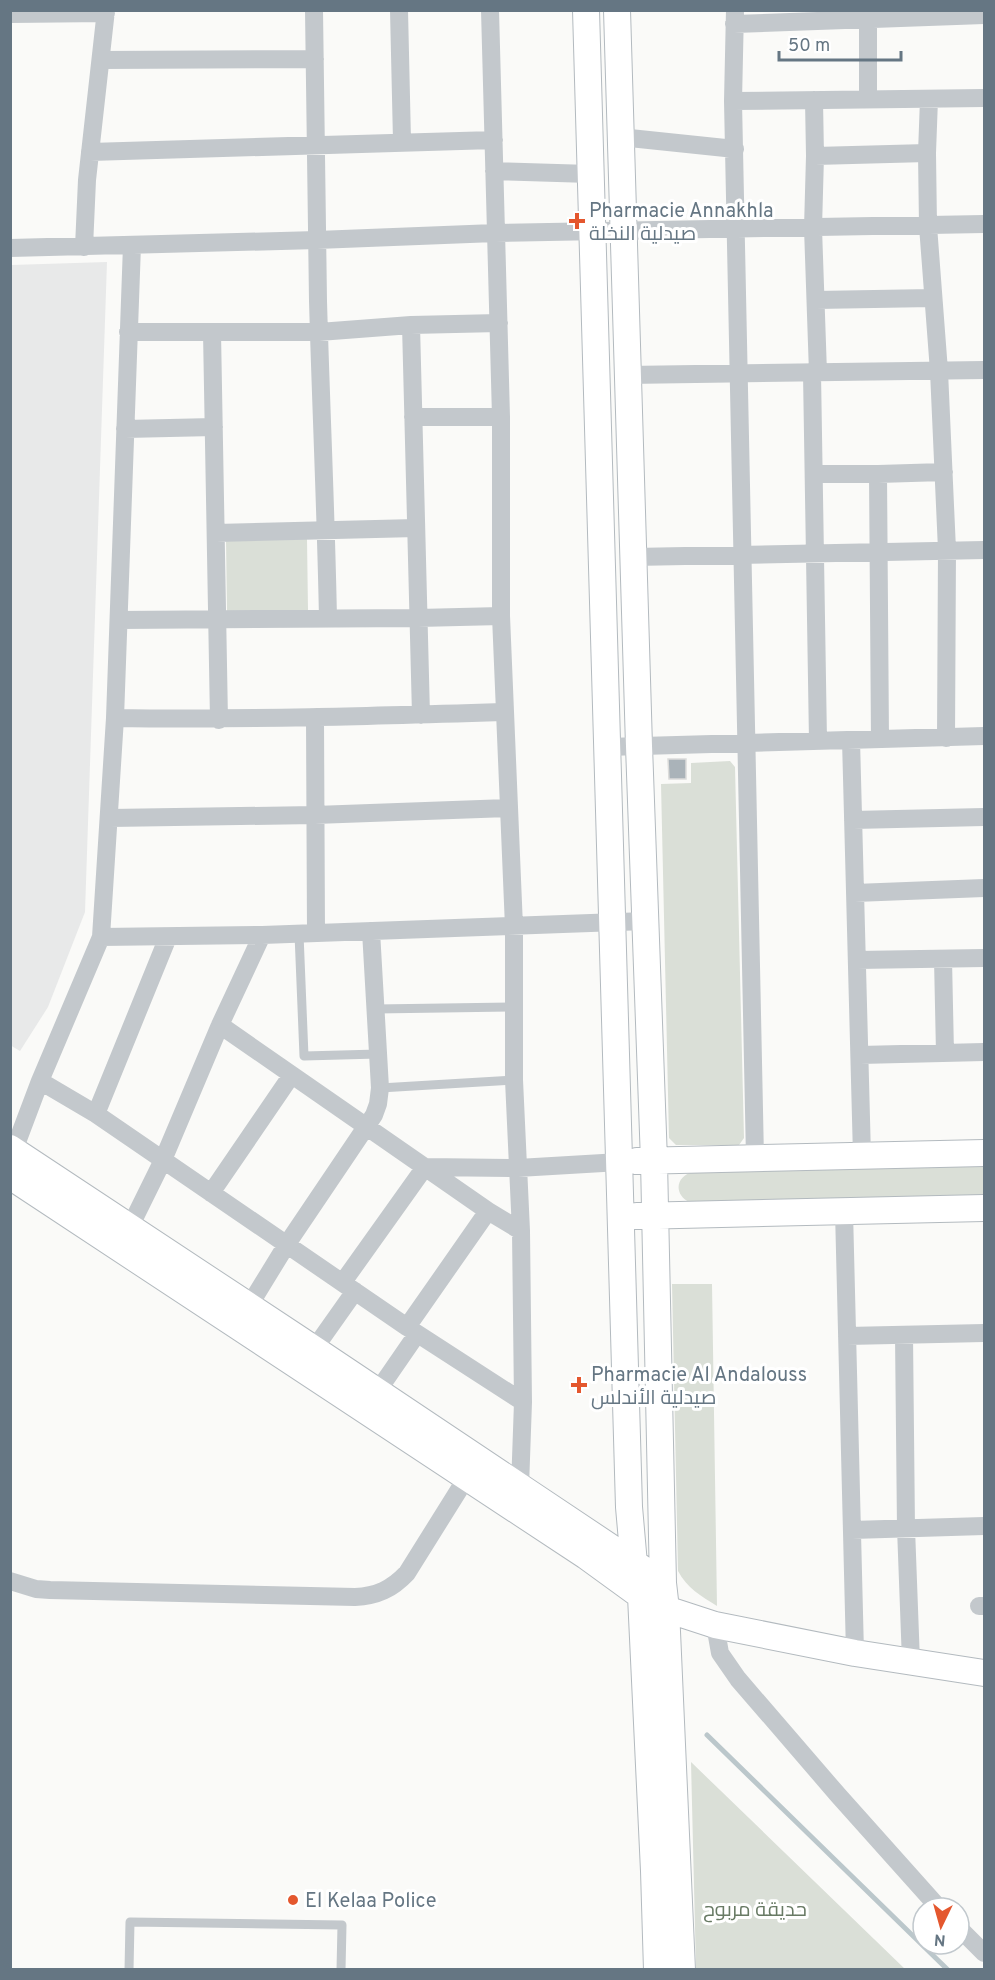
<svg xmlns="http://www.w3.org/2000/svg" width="995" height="1980" font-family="Overpass,Cairo,sans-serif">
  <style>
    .built { fill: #e8e9e9 }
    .green { fill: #dadfd7 }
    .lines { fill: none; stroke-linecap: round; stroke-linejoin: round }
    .stream { stroke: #bbc7cb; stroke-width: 5 }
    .building { fill: #aab3b9; stroke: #dcdcda; stroke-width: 1.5 }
    .secondary-casing { stroke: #b3babf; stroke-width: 28 }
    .lane { stroke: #c3c8cc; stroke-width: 9 }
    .street { stroke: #c3c8cc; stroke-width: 18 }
    .secondary { stroke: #fff; stroke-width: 26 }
    .poi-dot { fill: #e4572e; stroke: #fff; stroke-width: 2 }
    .labels { text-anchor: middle; stroke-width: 6; stroke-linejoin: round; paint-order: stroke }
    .poi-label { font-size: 20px; fill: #657683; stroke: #fff; text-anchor: start }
    .park-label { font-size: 20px; fill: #687a64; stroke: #fff }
  </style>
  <rect width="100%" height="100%" fill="#fafaf8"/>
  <path class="built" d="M107,262L85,912L48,1007L20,1051L10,1045L11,265Z"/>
  <path class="green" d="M307,539L308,610L227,611L226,540Z
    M730,761L735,767L744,1138L739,1145H676L669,1138L661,784L691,783V763Z
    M984,1165V1196L689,1202C673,1194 676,1175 694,1172Z
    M672,1284H712L717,1606C701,1596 687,1588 678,1571Z
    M691,1762L905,1969H696Z"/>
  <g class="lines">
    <path class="stream" d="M707,1735L948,1970"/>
  </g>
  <path class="building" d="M668,759H686V779H669Z"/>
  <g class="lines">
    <g class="secondary-casing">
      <path id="secondary" d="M586,10L629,1507L634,1564L641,1596L654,1871L657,1970
        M617,10L639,746L654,1161L663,1583L666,1609L682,1970
        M10,1148L314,1349L643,1569
        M637,1161L984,1153
        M10,1176L586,1556L641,1596L666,1609L715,1625L855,1653L984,1673
        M637,1216L984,1208"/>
    </g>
    <path class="lane" d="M299,934L304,1056L378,1054
      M376,1009L514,1007
      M380,1088L514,1080
      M129,1970L130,1922L342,1925L341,1970"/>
    <path class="street" d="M314,10C316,107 316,204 318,301C321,407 326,513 328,619
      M399,10L402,141
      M490,10L501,417V616L514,927V1080L521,1231L523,1402L520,1487
      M735,10L733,101L755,1158
      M868,10V99
      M10,14L106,13
      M734,24L984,15
      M101,60L315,59
      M929,99L927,153L928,226L939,371L947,550L946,738
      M814,100L815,156L813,228L818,373
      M733,101L984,98
      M620,137L735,149
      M90,152L494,140
      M815,156L927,153
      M494,171L590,174
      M84,247L87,180L106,10
      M10,248L317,240L495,233L984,224
      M816,300L932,298
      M411,325L421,715
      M128,332H319L411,325L499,323
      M212,332L219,720
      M812,373L818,741
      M627,375L984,370
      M413,417H501
      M125,429L214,427
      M815,474H878
      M216,533L416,528
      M633,557L984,550
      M119,620L418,618L501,616
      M115,718C246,720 375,716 505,712
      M315,719L316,933
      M880,739L878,474L944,472
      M851,740L862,1156
      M607,747L984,736
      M110,818L315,815L508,808
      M853,820L984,817
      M855,893L984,888
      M101,937L115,718L132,245
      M943,959L945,1053
      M857,960L984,958
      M220,1025L488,1211L521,1231
      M860,1055L984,1052
      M40,1081L96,1114L407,1327L523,1402
      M96,1114L168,937
      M14,1150L40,1081L101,937L262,935L646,921
      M211,1193L291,1076
      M844,1211L855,1653
      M130,1227L163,1160L220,1025L262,935
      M343,1282L425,1167L518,1168L620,1162
      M249,1306L287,1244L374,1115L378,1104L380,1088L371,931
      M407,1327L488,1211
      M904,1335L906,1528L911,1662
      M847,1336L984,1333
      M314,1349L355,1291
      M377,1392L417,1334
      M852,1530L984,1526
      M10,1581L36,1589L50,1590L355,1597C377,1596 392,1589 407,1573L467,1477
      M979,1606H984
      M715,1625L720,1653L738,1679L838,1795L939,1908
      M959,1928L984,1953"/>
    <use href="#secondary" class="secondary"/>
  </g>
  <g class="poi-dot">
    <path d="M574 212h6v6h6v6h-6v6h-6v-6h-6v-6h6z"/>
    <path d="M576 1376h6v6h6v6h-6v6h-6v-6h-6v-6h6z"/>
    <circle cx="293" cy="1900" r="6"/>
  </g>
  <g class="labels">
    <g class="poi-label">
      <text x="589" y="217">Pharmacie Annakhla<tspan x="589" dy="23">صيدلية النخلة</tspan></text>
      <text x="591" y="1381">Pharmacie Al Andalouss<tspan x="591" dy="23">صيدلية الأندلس</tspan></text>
      <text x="305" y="1907">El Kelaa Police</text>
    </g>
    <g class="park-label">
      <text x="755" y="1916">حديقة مربوح</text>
    </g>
  </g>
  <rect width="995" height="1980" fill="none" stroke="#657683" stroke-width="24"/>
  <g transform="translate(941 1926) rotate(185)"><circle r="28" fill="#ffffff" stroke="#c1c8cd" stroke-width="1.5"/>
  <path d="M0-4.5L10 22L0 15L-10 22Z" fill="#e4572e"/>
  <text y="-9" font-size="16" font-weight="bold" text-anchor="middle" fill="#657683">N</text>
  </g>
  <path d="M779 51v9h122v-9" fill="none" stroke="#657683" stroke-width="3"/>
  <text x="788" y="51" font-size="18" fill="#657683" stroke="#ffffff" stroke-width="4.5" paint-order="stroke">50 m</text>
</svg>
